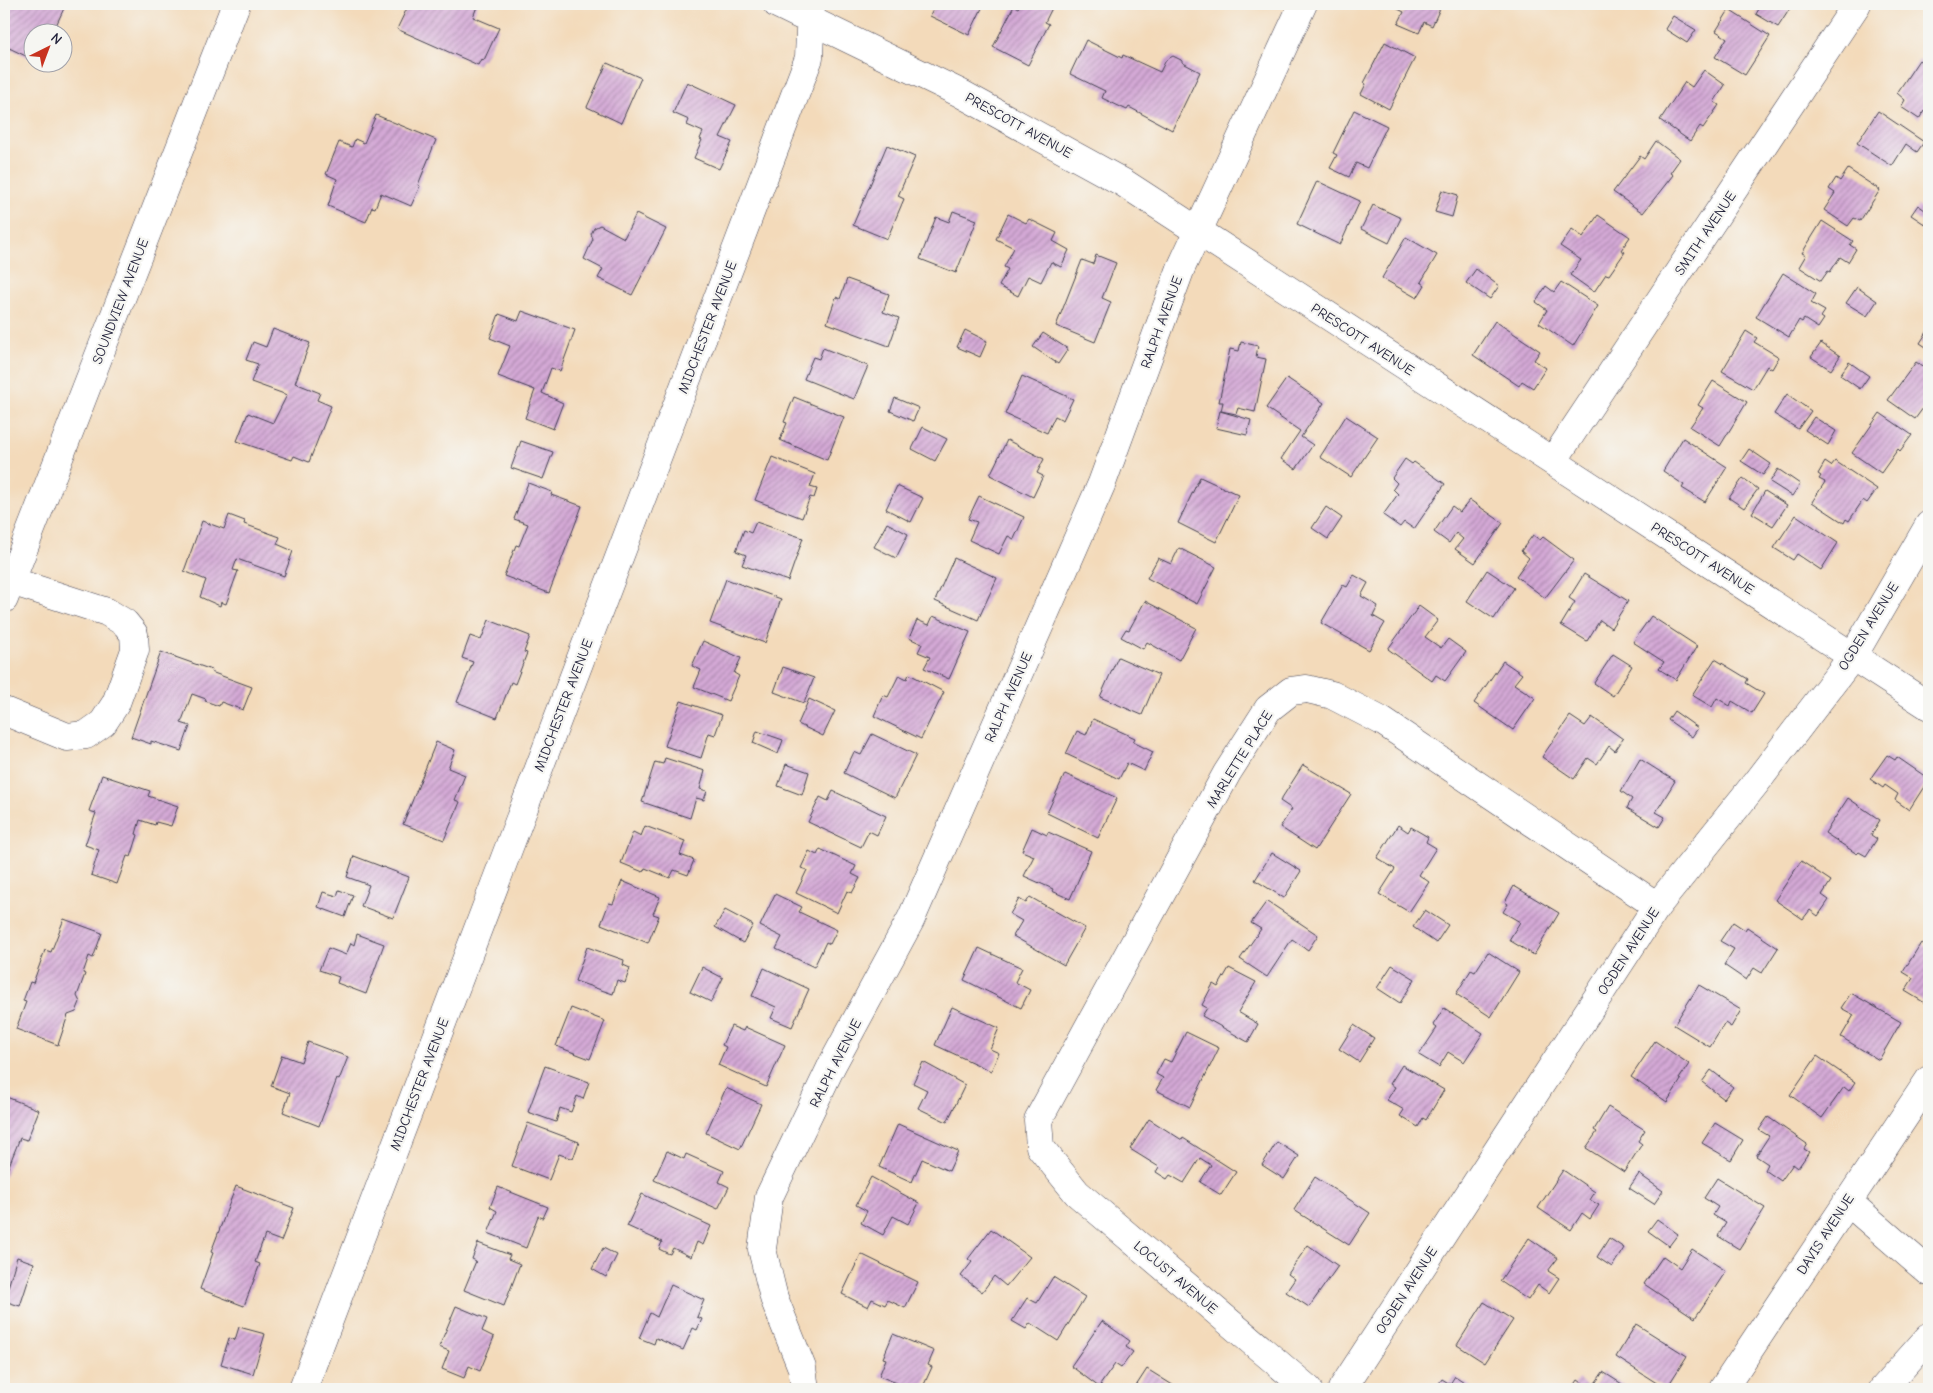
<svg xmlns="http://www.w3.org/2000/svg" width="1933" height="1393" font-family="'Comic Neue',sans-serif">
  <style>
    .building { fill: url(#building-hatch) }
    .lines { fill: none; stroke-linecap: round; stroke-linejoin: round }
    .minor-casing { stroke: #413e4e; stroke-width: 29 }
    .minor { stroke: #fff; stroke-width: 28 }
    .labels { text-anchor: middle; stroke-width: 4.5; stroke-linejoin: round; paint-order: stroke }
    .street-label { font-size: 14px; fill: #22223b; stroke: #f6f6f2 }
  </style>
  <defs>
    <pattern id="building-hatch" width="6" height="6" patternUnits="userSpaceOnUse" patternTransform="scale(1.25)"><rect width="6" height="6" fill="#d4a9d6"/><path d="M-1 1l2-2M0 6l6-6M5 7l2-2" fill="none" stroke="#ac89af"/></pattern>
  </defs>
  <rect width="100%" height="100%" fill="#f6f6f2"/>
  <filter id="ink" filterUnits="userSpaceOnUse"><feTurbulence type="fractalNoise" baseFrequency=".02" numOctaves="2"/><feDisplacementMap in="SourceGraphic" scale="10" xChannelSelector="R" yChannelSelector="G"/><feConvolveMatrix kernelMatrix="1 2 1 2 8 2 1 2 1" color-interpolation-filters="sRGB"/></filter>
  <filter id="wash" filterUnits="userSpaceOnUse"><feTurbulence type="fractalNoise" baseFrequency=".0096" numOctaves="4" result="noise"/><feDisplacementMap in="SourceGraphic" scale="20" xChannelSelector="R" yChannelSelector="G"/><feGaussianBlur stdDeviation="1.12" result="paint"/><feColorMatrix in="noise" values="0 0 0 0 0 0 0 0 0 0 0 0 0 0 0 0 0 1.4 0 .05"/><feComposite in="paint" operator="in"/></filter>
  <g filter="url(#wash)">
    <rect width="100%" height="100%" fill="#f3daba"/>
    <g id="blocks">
      <path class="building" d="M4,4H66L53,32H32V59L7,47L6,51L4,50Z
        M409,4H478L473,17L499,28L484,60L481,59L478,65L397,29Z
        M936,4H984L969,35L930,16Z
        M1021,4H1049L1053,6L1045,22L1049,24L1028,65L993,47L1014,6L1018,8Z
        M1216,4H1229L1226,9Z
        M1400,4H1442L1432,26L1424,22L1419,33L1398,24L1404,12L1398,9Z
        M1762,4H1793L1778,27L1756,14Z
        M1729,10L1770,36L1745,75L1715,57L1727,38L1716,31Z
        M1673,16L1696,30L1687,43L1665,29Z
        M1086,40L1122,58L1123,55L1160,72L1166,60L1173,56L1181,60L1183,63L1200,72L1172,130L1129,107L1127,110L1102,98L1105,91L1070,74Z
        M1385,42L1415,58L1389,109L1361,94L1366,84L1364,83Z
        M1919,60L1929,67V115L1924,111L1919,119L1901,107L1905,100L1897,93Z
        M607,63L641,78L621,123L587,107Z
        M1704,70L1725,85L1714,102L1719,105L1703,128L1700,126L1690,141L1660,120L1685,82L1692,87Z
        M687,82L736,105L720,137L732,142L719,169L694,158L702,140L700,139L703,132L687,125L689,120L673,113Z
        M1354,110L1387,126L1367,168L1356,163L1349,177L1330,168L1337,155L1333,153Z
        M1878,111L1924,142L1917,152L1906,144L1892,166L1857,143Z
        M376,115L436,140L418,185L420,186L411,206L381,193L375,208L372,207L366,222L328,206L337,179L326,174L339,142L352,147L355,139L364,143Z
        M1656,141L1680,159L1670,173L1673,175L1643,213L1613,192L1640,156L1644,159Z
        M887,145L915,157L898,196L904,199L887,239L853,225Z
        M1848,169L1880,190L1860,221L1854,218L1848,226L1824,210L1835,193L1829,189L1836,178L1840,181Z
        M1317,181L1360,201L1340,245L1297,224Z
        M1442,190L1458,195L1452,217L1435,212Z
        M1373,205L1401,218L1389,243L1361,229Z
        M1918,205L1929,213V227L1911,215Z
        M953,211L977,220L956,273L920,259L936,217L949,222Z
        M636,214L666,229L632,295L598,278L603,269L584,259L593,239L591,234L594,228L600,225L624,238Z
        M1008,214L1026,223L1029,219L1057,233L1053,241L1069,250L1061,267L1051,262L1041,282L1028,276L1018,296L999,286L1008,269L1004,267L1014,248L996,239Z
        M1598,215L1630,237L1621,250L1625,252L1609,275L1606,274L1594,292L1570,275L1581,260L1560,246L1572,229L1583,237Z
        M1822,221L1853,241L1850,245L1856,249L1848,262L1840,257L1830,272L1828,271L1821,281L1799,267L1806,255L1802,253Z
        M1406,237L1437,255L1421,282L1425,285L1417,298L1382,278Z
        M1096,255L1116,263L1102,298L1111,302L1095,342L1056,326L1082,260L1093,264Z
        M1476,269L1499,286L1490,299L1466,283Z
        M1783,273L1816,294L1811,303L1825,311L1821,317L1824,319L1818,328L1804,319L1802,322L1799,320L1789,337L1756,317Z
        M847,279L889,294L883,312L899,318L889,346L827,323L836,297L840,299Z
        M1561,282L1598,306L1573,346L1539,323L1547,310L1536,302L1546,286L1554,292Z
        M1857,287L1877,301L1867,316L1846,303Z
        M522,311L575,330L560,371L551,368L542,393L563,403L553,429L525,418L535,390L498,376L510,346L490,338L499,314L518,321Z
        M1495,321L1540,351L1534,360L1546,368L1533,388L1522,381L1519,386L1473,355Z
        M273,329L310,343L295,383L320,393L317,400L331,406L309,462L294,456L292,460L237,441L248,413L273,423L287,395L251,382L258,364L246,360L253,342L266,347Z
        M1929,329V349L1920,343Z
        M965,330L987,341L980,357L957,347Z
        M1746,331L1757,338L1754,342L1779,357L1772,369L1767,366L1753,389L1722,371Z
        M1043,333L1068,349L1058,364L1033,347Z
        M1241,342L1258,346L1256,357L1266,359L1255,412L1238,408L1236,414L1221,411L1223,402H1219L1230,349L1239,351Z
        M1821,343L1840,356L1831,370L1811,357Z
        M823,348L868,366L854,399L804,379L813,357L819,359Z
        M1849,362L1869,376L1860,389L1840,375Z
        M1916,362L1929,371V400L1915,419L1888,400Z
        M1022,376L1073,399L1063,420L1055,416L1047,433L1005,414Z
        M1287,378L1324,403L1301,437L1313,445L1296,469L1281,459L1300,431L1266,408Z
        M1713,381L1747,402L1720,446L1690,427L1703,408L1698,405Z
        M1787,394L1811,411L1798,429L1774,414Z
        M794,397L844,417L827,460L780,440L787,423L784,422Z
        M895,398L919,408L913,421L890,411Z
        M1220,411L1251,420L1247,435L1216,428Z
        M1880,413L1912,435L1900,451L1898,449L1881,473L1852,453Z
        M1346,416L1378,437L1351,477L1320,457Z
        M1814,417L1836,431L1828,445L1805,430Z
        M923,427L947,439L935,461L912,449Z
        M1683,438L1727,467L1705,502L1682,488L1684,485L1663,471Z
        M1007,440L1044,459L1037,473L1043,476L1033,497L990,475Z
        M521,441L553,452L543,479L511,468Z
        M1749,449L1771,464L1763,475L1741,461Z
        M772,457L815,474L810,487L817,489L814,498L810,497L802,518L755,500Z
        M1405,459L1412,464L1414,462L1445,484L1414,529L1404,522L1400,527L1383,515L1398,494L1393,489L1397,483L1392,478Z
        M1835,461L1877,489L1867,503L1863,500L1849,521L1846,519L1844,523L1812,502L1825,482L1819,479L1821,476L1818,474L1825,462L1831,466Z
        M1778,469L1800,484L1792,496L1770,482Z
        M1200,477L1239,495L1216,542L1178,523Z
        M1743,478L1758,489L1744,508L1729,498Z
        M528,483L552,492L551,495L582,506L549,593L504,576L516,545L519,546L528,524L514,519Z
        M897,486L923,498L911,522L886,509Z
        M1765,491L1787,505L1773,526L1752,513Z
        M979,496L1024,517L1014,539L1008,536L999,554L969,540L977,522L968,519Z
        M1470,500L1503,523L1475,563L1455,549L1463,539L1456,533L1449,543L1434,532L1452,506L1460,512Z
        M1326,507L1342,518L1328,539L1312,528Z
        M229,515L245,521L244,524L280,537L277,544L293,551L284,576L237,559L233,570L238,571L226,604L221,602L220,606L200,597L206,580L184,571L202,521L224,529Z
        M1796,515L1838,543L1821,570L1797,554L1793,560L1774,548Z
        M756,522L803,538L788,581L742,565L746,555L736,551L744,530L751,533Z
        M887,523L908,534L896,558L874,547Z
        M1533,535L1540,540L1543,537L1574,560L1545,598L1516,576L1529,558L1521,551Z
        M1179,548L1216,567L1197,604L1147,578L1158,558L1171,564Z
        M954,558L997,578L978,620L935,601Z
        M1487,570L1514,588L1494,619L1467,601Z
        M1584,574L1628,601L1611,628L1600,620L1587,641L1561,625L1575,602L1569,598Z
        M1354,575L1368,583L1361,596L1378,606L1373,616L1385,623L1369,650L1321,623L1343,585L1347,587Z
        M726,579L781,599L765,643L710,623Z
        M1145,601L1196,628L1179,660L1147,642L1143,649L1121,637L1126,629L1129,630Z
        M1419,606L1438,620L1425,637L1441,648L1448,639L1466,652L1445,681L1436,675L1432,681L1388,649Z
        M933,616L970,632L949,679L924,668L930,657L918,652L922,644L909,638L917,620L929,625Z
        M1651,616L1697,646L1676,680L1659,669L1664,662L1633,642Z
        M489,620L530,636L524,652L527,653L515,684L511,682L497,718L457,702L473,662L462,658L470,636L481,640Z
        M703,641L741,658L734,673L739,676L728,701L694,687L701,670L692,666Z
        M161,652L212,670L211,672L252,687L243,710L221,702L219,706L205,701L206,699L192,694L181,723L190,726L181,751L151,741V744L131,737Z
        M1613,654L1632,666L1613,696L1594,683Z
        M1118,657L1159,675L1142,715L1100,697Z
        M1715,659L1748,679L1746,683L1764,694L1752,713L1732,701L1730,706L1717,698L1712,707L1692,695Z
        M1503,661L1522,674L1514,684L1535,698L1513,730L1474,703Z
        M783,667L814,678L804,703L774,692Z
        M909,674L944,692L921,739L874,716L883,695L888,697L899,675L907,679Z
        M809,699L835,711L823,736L798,724Z
        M681,701L722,715L715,735L709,733L701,758L665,746Z
        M1674,711L1698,728L1692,737L1668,720Z
        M1570,716L1585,726L1592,717L1623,739L1615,751L1609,746L1597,764L1588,758L1574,779L1542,757Z
        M1093,719L1135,738L1133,742L1153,752L1144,771L1127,763L1119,779L1066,754L1077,731L1086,735Z
        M757,731L783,740L778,754L753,743Z
        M872,734L916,755L895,798L844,773L854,752L861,755Z
        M436,742L455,750L448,768L465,775L455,800L460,802L444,840L403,824Z
        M1887,755L1895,760L1897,757L1929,779L1909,810L1895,800L1898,794L1885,785L1883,788L1870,779Z
        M665,758L705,771L700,789L707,791L704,800L696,798L690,818L642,802L655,762L663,764Z
        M1640,759L1675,781L1656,812L1665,817L1659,827L1627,808L1632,799L1621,791Z
        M786,764L809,772L802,795L778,786Z
        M1303,765L1351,794L1315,850L1280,827L1292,809L1280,801Z
        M1065,774L1117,798L1098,838L1047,813Z
        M102,775L150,791L148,796L178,806L171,826L156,822L155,825L140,820L136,834L138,835L131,857L127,856L117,884L91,875L99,850L85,845L96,813L89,811Z
        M833,791L886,816L877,835L869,831L861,847L808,822L820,797L828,801Z
        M1848,798L1880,820L1871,835L1877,839L1866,856L1859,852L1857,854L1825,833Z
        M1398,825L1408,832L1411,827L1428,837L1426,842L1436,848L1419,875L1429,882L1409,912L1379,894L1395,869L1377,858Z
        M645,826L685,841L680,855L694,860L688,875L674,870L670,878L645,868L643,872L621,863L633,832L641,836Z
        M1032,828L1047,835L1048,832L1091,851L1070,899L1052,891L1053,889L1024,876L1034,856L1022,851Z
        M820,849L856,866L852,874L860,878L852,893L847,891L837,913L796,893L807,870L801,868L809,851L817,855Z
        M1272,853L1301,871L1284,898L1255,880Z
        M354,856L409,877L393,918L361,906L369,885L347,877Z
        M1801,861L1831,881L1822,895L1829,900L1818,916L1810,910L1803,919L1775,900Z
        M622,881L660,897L653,914L659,916L648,943L601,924L609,903L613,904Z
        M1514,886L1559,913L1534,955L1509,940L1520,922L1503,912L1508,904L1505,902Z
        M339,890L353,895L345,917L318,907L323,892L337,896Z
        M775,894L802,907L799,912L837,930L830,944L826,942L814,967L776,949L782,937L760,926Z
        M1030,897L1085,928L1064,965L1013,936L1022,921L1010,914L1019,899L1026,903Z
        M1267,901L1318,935L1308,950L1292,939L1267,977L1240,959L1261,929L1251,923Z
        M725,910L753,925L743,943L715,927Z
        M1425,910L1448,925L1436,943L1413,927Z
        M64,919L102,933L93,958L89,956L83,973L85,974L77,996L80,1002L76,1012L68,1015L58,1045L16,1029L26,1002L23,1001L30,982L33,983L45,950L51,952Z
        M1733,922L1745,930L1747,927L1778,948L1762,973L1754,968L1746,980L1724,965L1734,949L1720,941Z
        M357,934L384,944L366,994L337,983L339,977L319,970L328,948L346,955L351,943L354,945Z
        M1921,943L1929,948V996L1925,1003L1905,991L1913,978L1903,972Z
        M587,947L624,960L623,965L630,968L625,983L617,980L613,994L575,981Z
        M979,948L1022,968L1015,982L1030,990L1021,1008L964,980Z
        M1488,952L1519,972L1491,1017L1456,994L1471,970L1475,972Z
        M1392,965L1415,979L1400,1003L1377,988Z
        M702,967L723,978L711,1002L690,992Z
        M764,968L809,989L792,1027L771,1018L776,1007L752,996Z
        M1229,968L1256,982L1238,1012L1258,1024L1248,1042L1202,1016L1207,1008L1202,1005L1213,984L1218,987Z
        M1699,985L1741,1010L1731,1027L1725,1023L1710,1047L1674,1025Z
        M1851,993L1901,1022L1879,1060L1841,1037L1854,1015L1841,1008Z
        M952,1007L999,1028L990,1049L999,1053L991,1071L935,1045Z
        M571,1008L605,1021L590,1059L556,1046Z
        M1444,1008L1483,1033L1464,1062L1448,1052L1439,1067L1419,1055L1437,1028L1433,1025Z
        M1354,1025L1374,1038L1359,1062L1339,1049Z
        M731,1026L743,1031L745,1027L785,1045L766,1087L718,1065L726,1047L722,1045Z
        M1186,1032L1219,1048L1190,1107L1156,1090L1163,1078L1156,1074L1164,1059L1171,1062Z
        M1655,1041L1689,1064L1679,1079L1681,1080L1667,1102L1631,1077Z
        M308,1042L348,1057L339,1080L337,1079L319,1126L283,1112L290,1093L271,1086L282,1055L301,1062Z
        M1817,1056L1855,1082L1849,1091L1844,1087L1822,1118L1790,1095Z
        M923,1062L965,1085L947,1122L918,1108L927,1090L913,1083Z
        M1402,1065L1444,1090L1426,1120L1423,1118L1418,1127L1400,1116L1404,1110L1387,1100L1395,1087L1390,1084Z
        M545,1066L589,1082L583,1099L577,1096L571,1112L560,1108L556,1122L528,1112Z
        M1711,1070L1733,1087L1724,1099L1702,1082Z
        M726,1088L761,1104L740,1149L706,1133Z
        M4,1096L39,1110L27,1140L20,1138L4,1178Z
        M1608,1107L1645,1130L1638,1141L1642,1144L1624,1172L1586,1148L1597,1132L1594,1130Z
        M1768,1117L1807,1144L1804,1149L1809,1152L1798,1168L1793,1164L1781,1181L1765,1170L1768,1164L1756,1156L1769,1136L1759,1130Z
        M1149,1119L1182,1140L1183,1138L1236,1172L1221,1195L1200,1182L1211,1165L1200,1158L1184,1183L1170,1175L1167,1179L1156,1172L1159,1167L1130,1149Z
        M528,1123L579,1142L573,1159L559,1154L549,1180L512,1166Z
        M1715,1123L1743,1140L1731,1160L1702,1143Z
        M898,1124L958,1151L949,1171L922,1159L912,1182L879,1167Z
        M1277,1142L1299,1156L1284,1179L1262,1165Z
        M667,1151L684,1159L686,1154L724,1171L719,1182L729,1187L718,1209L654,1180Z
        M1563,1170L1595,1192L1590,1200L1599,1205L1590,1219L1582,1213L1571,1230L1538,1208Z
        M1639,1174L1663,1191L1654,1204L1629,1188Z
        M871,1177L919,1203L908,1224L893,1216L883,1235L861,1223L867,1211L856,1205Z
        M1315,1177L1370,1213L1349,1245L1294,1210Z
        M1717,1178L1765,1208L1739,1249L1718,1236L1726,1223L1713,1215L1718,1207L1704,1198Z
        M236,1186L294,1208L281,1241L265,1235L255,1262L260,1264L244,1306L200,1289L213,1253L211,1252Z
        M498,1187L548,1207L543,1218L538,1216L526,1248L488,1233L497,1211L490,1207Z
        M642,1194L711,1226L703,1245L697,1242L691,1257L673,1248L670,1254L667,1253L659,1249L662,1242L627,1226Z
        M1657,1219L1678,1234L1669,1246L1648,1231Z
        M991,1229L1030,1257L1006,1286L994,1276L982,1292L961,1276L972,1262L968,1259Z
        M1529,1238L1558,1258L1548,1271L1559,1278L1549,1293L1538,1285L1528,1300L1500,1281Z
        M1609,1238L1624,1248L1612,1267L1597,1257Z
        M478,1243L510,1255L508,1259L520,1264L504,1306L464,1290L476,1261L472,1259Z
        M1308,1245L1338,1266L1309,1307L1286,1292L1295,1279L1288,1274Z
        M603,1248L617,1255L606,1277L592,1269Z
        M1692,1249L1726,1271L1695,1318L1644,1284L1663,1256L1680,1268Z
        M861,1254L918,1282L905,1308L888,1300L885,1305L872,1299L868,1307L842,1294Z
        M17,1257L34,1263L20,1306L4,1301Z
        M1053,1277L1085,1297L1058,1341L1030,1323L1026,1329L1012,1321L1027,1298L1037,1303Z
        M671,1285L704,1300L697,1317L702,1319L697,1330L693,1328L683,1350L656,1338L654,1344L639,1338L650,1313L657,1317Z
        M1484,1302L1513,1320L1485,1363L1457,1345Z
        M456,1306L487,1319L482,1331L494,1337L480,1371L469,1366L464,1378L442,1369L449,1351L439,1347Z
        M1102,1321L1130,1341L1126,1347L1133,1352L1121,1368L1115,1364L1100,1385L1106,1389H1097L1099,1387L1071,1366Z
        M1636,1324L1687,1356L1666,1389L1616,1357Z
        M239,1327L265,1334L253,1374L221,1364L229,1338L235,1340Z
        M893,1334L934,1351L928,1365L932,1367L922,1389H912L879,1376L886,1359L883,1358Z
        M1147,1369L1179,1389H1134Z
        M1603,1372L1630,1389H1572L1578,1380L1591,1389Z
        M1455,1376L1475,1389H1435L1442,1379L1450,1384Z"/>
    </g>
  </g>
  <g filter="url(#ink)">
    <use href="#blocks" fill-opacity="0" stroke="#413e4e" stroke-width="1"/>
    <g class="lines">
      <g class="minor-casing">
        <path id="minor" d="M777,4L960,93L1124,183L1929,706
          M1553,461L1857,4
          M4,599L236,4
          M4,711L67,737L86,735L103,723L116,703L135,650L134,634L125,623L107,612L11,581
          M1847,1201L1929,1272
          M303,1389L809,58L811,4
          M805,1389L802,1368L774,1298L762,1249L769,1197L832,1065L911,919L1102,483L1181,268L1303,4
          M1308,1389L1077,1193L1040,1147L1038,1120L1227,773L1268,709L1291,691L1307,689L1332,695L1382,721L1657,906
          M1342,1389L1657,906L1755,784L1853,656L1929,525
          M1723,1389L1929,1080
          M1883,1389L1929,1337"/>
      </g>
      <use href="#minor" class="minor"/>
    </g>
  </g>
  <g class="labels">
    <g class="street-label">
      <text transform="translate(1019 125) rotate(29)" y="5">PRESCOTT AVENUE</text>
      <text transform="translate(1705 233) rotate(-56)" y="5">SMITH AVENUE</text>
      <text transform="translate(120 301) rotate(-69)" y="5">SOUNDVIEW AVENUE</text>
      <text transform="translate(1161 322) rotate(-70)" y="5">RALPH AVENUE</text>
      <text transform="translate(707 327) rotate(-69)" y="5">MIDCHESTER AVENUE</text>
      <text transform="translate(1363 339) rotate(33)" y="5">PRESCOTT AVENUE</text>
      <text transform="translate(1703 558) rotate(33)" y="5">PRESCOTT AVENUE</text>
      <text transform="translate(1868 626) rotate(-58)" y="5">OGDEN AVENUE</text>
      <text transform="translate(1008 697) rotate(-66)" y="5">RALPH AVENUE</text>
      <text transform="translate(563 705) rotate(-69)" y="5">MIDCHESTER AVENUE</text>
      <text transform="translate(1239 759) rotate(-58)" y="5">MARLETTE PLACE</text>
      <text transform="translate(1628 951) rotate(-57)" y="5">OGDEN AVENUE</text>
      <text transform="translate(835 1063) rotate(-63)" y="5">RALPH AVENUE</text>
      <text transform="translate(419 1084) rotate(-69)" y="5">MIDCHESTER AVENUE</text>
      <text transform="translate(1825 1234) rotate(-57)" y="5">DAVIS AVENUE</text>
      <text transform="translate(1176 1277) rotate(40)" y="5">LOCUST AVENUE</text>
      <text transform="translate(1406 1290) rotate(-57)" y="5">OGDEN AVENUE</text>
    </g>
  </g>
  <rect width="1933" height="1393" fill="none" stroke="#f6f6f2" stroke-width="20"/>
  <g transform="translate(48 48) rotate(42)"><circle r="24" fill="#f6f6f2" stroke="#a1a1a9"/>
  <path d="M0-4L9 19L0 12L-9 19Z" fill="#c8321e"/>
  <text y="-8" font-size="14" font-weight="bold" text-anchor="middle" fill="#22223b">N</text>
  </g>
</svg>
